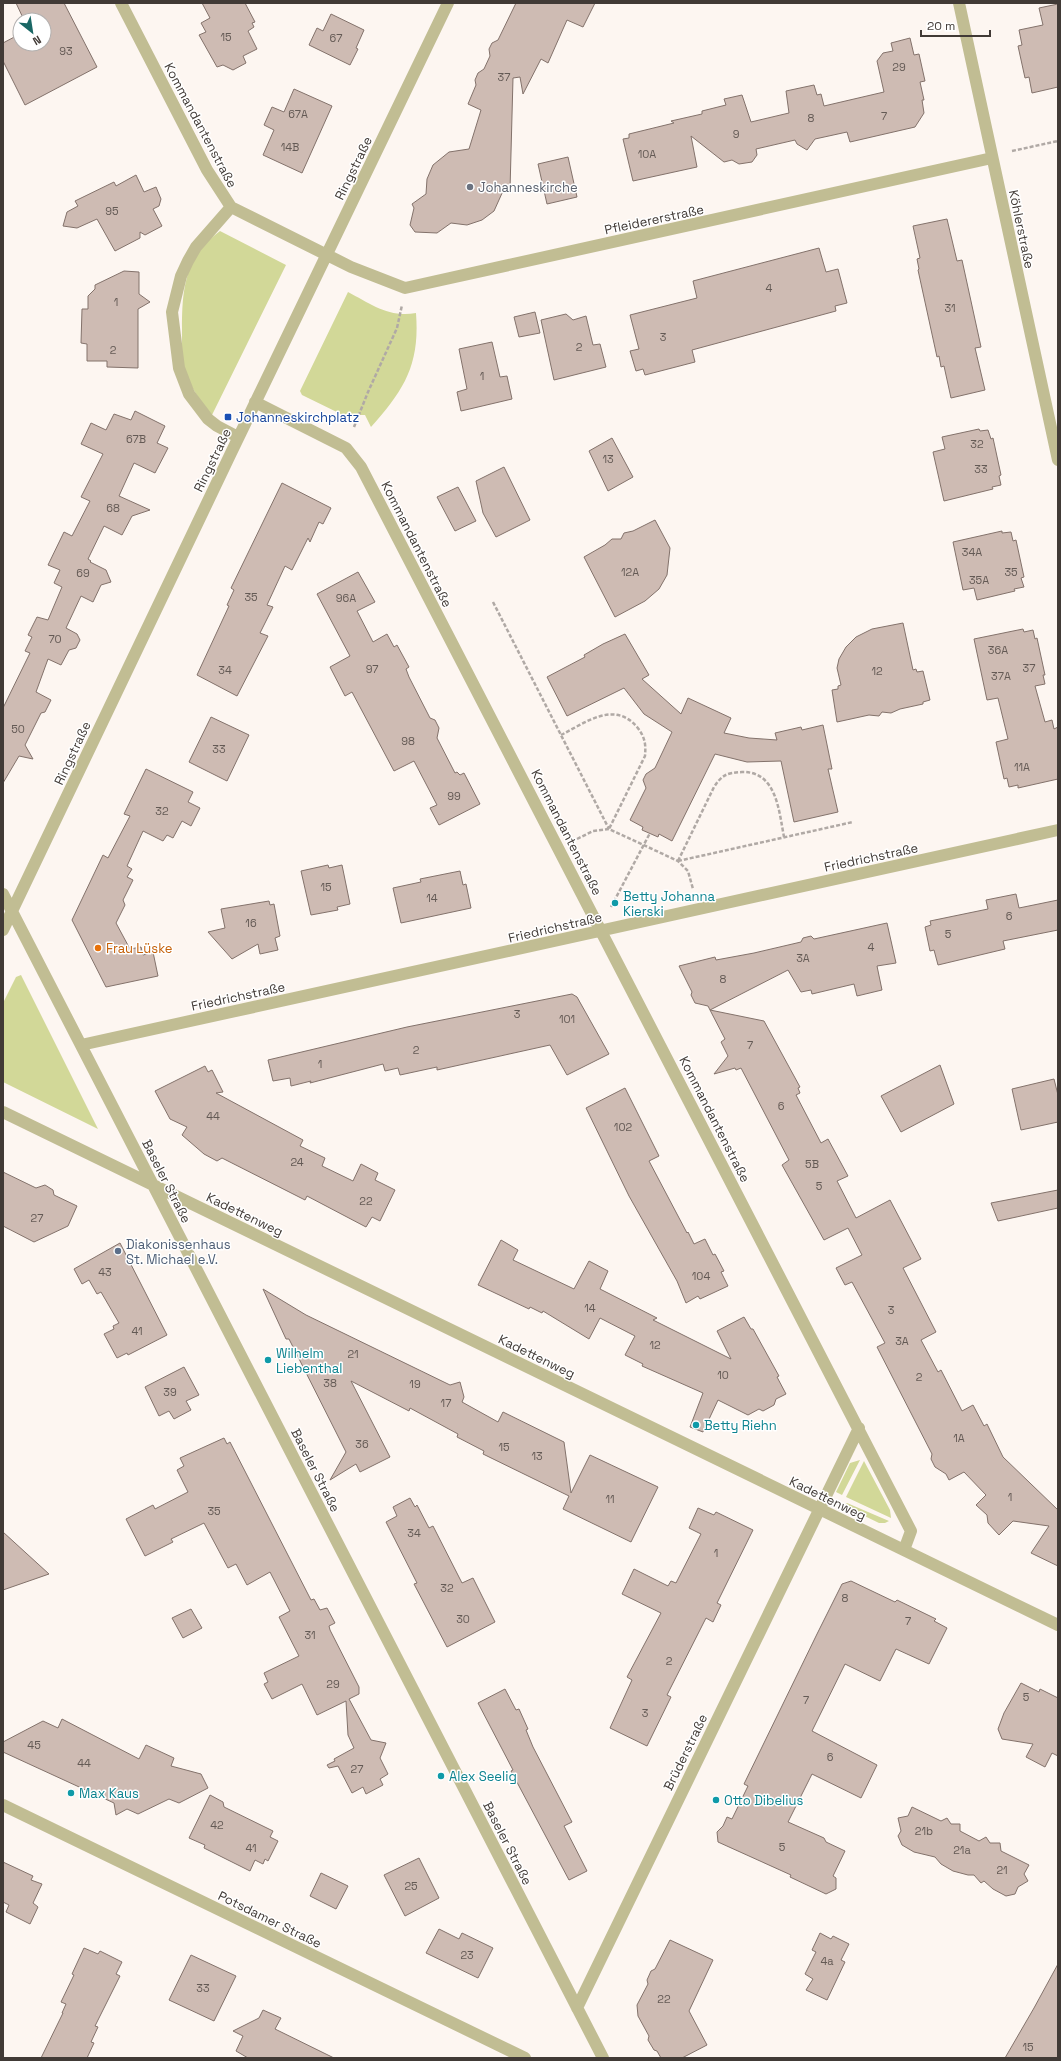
<svg xmlns="http://www.w3.org/2000/svg" width="1061" height="2061" font-family="'Space Grotesk',sans-serif">
  <style>
    .green { fill: #d2d898 }
    .building { fill: #cebbb3; stroke: #83726b }
    .lines { fill: none; stroke-linecap: round; stroke-linejoin: round }
    .path { stroke: #b0a9a5; stroke-width: 2.5; stroke-dasharray: 4 2; stroke-linecap: butt }
    .minor { stroke: #c1bd93; stroke-width: 12 }
    .worship-dot { fill: #6b7280; stroke: #fff; stroke-width: 1.5 }
    .transit-dot { fill: #1a4fb4; stroke: #fff; stroke-width: 1.5 }
    .culture-dot { fill: #0f9aa8; stroke: #fff; stroke-width: 1.5 }
    .food-dot { fill: #e8710a; stroke: #fff; stroke-width: 1.5 }
    .service-dot { fill: #5c6f8a; stroke: #fff; stroke-width: 1.5 }
    .labels { text-anchor: middle; stroke-width: 3; stroke-linejoin: round; paint-order: stroke }
    .number-label { font-size: 11px; fill: #645a55 }
    .street-label { font-size: 13px; fill: #413a36; stroke: #fff }
    .worship-label { font-size: 13px; fill: #5b616d; stroke: #fff; text-anchor: start }
    .transit-label { font-size: 13px; fill: #164399; stroke: #fff; text-anchor: start }
    .culture-label { font-size: 13px; fill: #0d838f; stroke: #fff; text-anchor: start }
    .food-label { font-size: 13px; fill: #c56008; stroke: #fff; text-anchor: start }
    .service-label { font-size: 13px; fill: #4e5e75; stroke: #fff; text-anchor: start }
  </style>
  <rect width="100%" height="100%" fill="#fdf6f1"/>
  <path class="green" d="M220,231L286,265L212,415C202,403 193,391 187,377C181,361 182,346 182,329C182,288 185,257 220,231Z
    M348,292C371,304 389,318 416,313C420,365 404,390 371,427L365,415H353L347,417L302,395L300,391Z
    M21,975L98,1129L3,1082V1003L16,977Z
    M860,1460L842,1495L836,1492L850,1463Z
    M864,1461L890,1510L891,1518L846,1497Z
    M847,1503L889,1521L885,1523H879L844,1506Z"/>
  <path class="building" d="M16,3H64L97,67L25,105L3,61V43L20,34V44H44V20H24Z
    M202,3H245L255,22L252,23L254,27L248,31L257,49L243,56L246,63L233,70L223,65L217,67L199,35L206,32L201,23L210,18Z
    M516,3H595L583,27L567,20L548,63L541,59L523,94L520,77L513,78L510,190L503,191L494,211L482,220L467,225L451,223L437,233L415,232L410,225L414,208L412,204L426,194L427,179L433,165L449,152L469,149L481,110L468,104L476,85L475,80L478,73L484,69L490,56L489,49L492,43L498,40Z
    M1058,4V87L1032,93L1029,77L1025,78L1018,46L1022,45L1019,30L1043,25L1039,8Z
    M331,14L364,30L356,48L358,49L350,65L309,45L317,28L323,31Z
    M910,38L914,55L919,54L925,81L920,82L924,100H922L924,113L915,127L850,142L847,132L815,139L807,150L797,144L795,140L756,149L757,155L752,162L739,164L732,160L724,162L691,136L697,167L633,181L623,139L629,138V134L674,123L671,121L702,114V111L726,105L724,99L742,95L751,122L789,113L786,91L814,85L817,95L821,94L824,106L884,92L877,61L883,53L893,51L891,43Z
    M294,89L332,106L302,173L263,155L274,130L264,125L272,107L284,112Z
    M568,157L577,197L547,204L538,164Z
    M136,175L144,192L156,187L161,199L159,206L153,209L162,226L145,235L140,232V238L115,251L97,219L77,228L63,226L67,212L78,206L75,201L114,182L116,186Z
    M947,219L957,261L962,260L981,347L975,348L985,390L951,398L944,366L941,367L939,356L937,357L918,270L919,269L917,259L920,258L913,226Z
    M819,248L826,272L838,269L847,303L835,306L836,311L692,350L695,362L645,375L643,369L636,371L630,351L639,349L630,315L697,298L693,281Z
    M124,271L139,272V294L150,302L138,309V368L107,367V361H87V344L81,343L82,309H88V296L95,289V285Z
    M535,312L540,333L519,337L514,317Z
    M566,314L573,320L586,316L593,345L600,344L606,367L554,380L541,320Z
    M492,342L500,377L507,376L512,399L461,411L457,392L467,389L459,349Z
    M135,411L165,426L157,443L168,448L155,473L134,463L119,496L150,510L132,516L122,535L104,526L88,559L91,561L90,562L106,570L111,582L101,585L93,602L81,596L66,628L77,634L80,640L76,648L69,650L61,665L48,659L36,692L51,700L45,712L41,713L25,745L33,759L19,756L3,783V708L30,653L25,651L32,637L28,635L37,617L48,620L62,587L54,583L60,570L48,565L64,532L72,536L90,501L81,497L103,454L81,444L91,423L106,430L114,414L131,420Z
    M979,429L980,431L988,430L991,439L993,438L1001,475L999,476L1001,485L992,487L993,489L944,501L933,452L945,449L942,437Z
    M612,438L633,477L608,491L589,451Z
    M504,467L530,520L496,537L483,513L476,481Z
    M282,483L331,508L323,524L319,522L310,542L308,538L292,570L285,566L267,605L273,607L260,633L268,636L237,696L197,675L229,606L227,605L234,590L231,588Z
    M458,487L476,521L455,531L437,497Z
    M655,520L670,548L667,575L659,589L645,601L615,617L584,557L605,545L612,539H621L624,533L633,531Z
    M1002,531V533L1011,532L1013,541L1016,540L1024,577L1021,578L1024,587L1014,589L1015,591L977,600L974,588L963,590L953,542Z
    M358,572L375,602L357,611L373,642L387,634L394,647L397,645L409,667L406,669L409,677L430,718L435,720L439,728L437,738L455,773L457,772L460,775L464,773L480,804L439,825L430,808L437,805L414,761L394,771L352,692L345,696L330,667L350,656L317,594Z
    M903,623L913,670L916,669L917,672L923,671L930,700L923,702V704L900,709L891,713L882,712L879,716L869,715L837,722L832,690L838,689V686L841,685L837,668L839,659L846,647L856,637L872,629Z
    M1023,629L1024,632L1033,630L1035,639L1037,638L1045,675H1043L1045,684L1035,686L1045,722L1052,720L1054,729L1058,727V779L1018,788V785L1009,787L1007,778L1004,779L996,742L1008,739L998,698L987,700L974,639Z
    M625,634L649,675L642,679L681,714L688,698L731,718L724,733L749,738L777,740L775,733L801,727L802,730L823,725L832,769H828L838,812L794,822L781,761L747,762L715,754L672,841L659,834L658,837L642,830L643,827L630,820L646,788L643,780L646,774L655,768L672,732L644,714L624,688L567,716L547,677L585,657L584,655L603,644Z
    M211,717L249,735L227,781L189,762Z
    M146,769L193,792L188,802L200,808L191,826L182,821L173,838L167,835L163,841L143,831L127,866L132,869L127,877L133,880L123,900L125,905L116,923L130,949L141,947L143,955L153,952L158,976L106,987L72,920L103,855L108,858L130,816L124,814Z
    M328,865L329,868L342,865L350,904L337,907L338,910L311,915L301,871Z
    M460,871L463,885L466,884L471,908L401,923L393,888L421,882L420,879Z
    M1016,894L1019,908L1058,900V930L1003,941L1005,949L938,965L934,950L930,951L925,927L931,925L930,921L988,909L986,900Z
    M269,901L270,905L274,904L280,936L275,938L278,950L260,954L258,944L232,959L208,932L225,928L221,909Z
    M887,923L896,963L877,966L882,990L857,996L854,984L812,994L811,990L801,992L788,970L710,1010L708,1006L695,1003L691,995L692,992L679,966L715,957L716,960L754,953L801,942L803,938L811,936L814,939Z
    M572,994L577,997L609,1054L567,1075L550,1045L437,1070V1067L400,1075L398,1068L385,1071L383,1064L310,1083L311,1081L291,1086L290,1078L273,1081L268,1060L407,1027Z
    M710,1010L764,1021L800,1087L798,1088L800,1093L796,1095L821,1143L828,1139L848,1176L837,1181L856,1218L890,1200L921,1259L903,1268L936,1332L921,1340L938,1372L941,1370L962,1411L973,1405L984,1426L987,1424L1003,1457L1058,1510V1566L1031,1553L1049,1526L1013,1521L999,1535L988,1523L987,1515L976,1505L986,1495L964,1472L949,1480L946,1474L935,1467L931,1459L932,1454L877,1347L885,1343L852,1282L845,1285L836,1268L862,1255L848,1228L824,1240L782,1165L789,1160L741,1068L736,1070L735,1068L714,1074L728,1056L721,1042L725,1039Z
    M940,1065L954,1104L901,1132L881,1096Z
    M205,1066L208,1072L212,1070L223,1092L216,1093L303,1140L300,1146L325,1158L322,1166L353,1181L361,1164L378,1173L375,1180L395,1190L380,1221L372,1217L366,1227L307,1196L305,1200L222,1158L217,1161L204,1154L182,1135L187,1127L170,1119L155,1091Z
    M1054,1079L1058,1095V1122L1021,1130L1012,1089Z
    M625,1088L659,1156L649,1161L687,1233L688,1232L694,1244L705,1239L713,1255L715,1254L724,1271L721,1272L728,1286L700,1299L698,1296L686,1303L677,1281L629,1196L586,1108Z
    M3,1172L36,1188L45,1185L53,1190L54,1195L77,1206L68,1226L34,1242L3,1226Z
    M1058,1190V1208L998,1221L991,1203Z
    M501,1240L518,1250L513,1260L574,1289L589,1261L608,1271L600,1289L657,1318L653,1320L731,1359L717,1331L744,1317L751,1329H753L779,1376L777,1377L786,1394L776,1399L774,1405L763,1411L759,1409L748,1415L718,1400L703,1432L690,1427L703,1393L642,1366L643,1364L625,1355L635,1336L600,1318L589,1339L543,1311L542,1313L530,1307L529,1309L478,1285Z
    M120,1243L167,1335L128,1355L127,1353L117,1358L104,1334L114,1329L113,1326L119,1323L101,1292L97,1294L89,1280L82,1284L74,1269Z
    M263,1289L306,1315L450,1385L460,1382L464,1397L462,1402L498,1422L503,1412L564,1442L571,1493L590,1455L658,1487L631,1542L563,1509L569,1496L483,1454L484,1451L457,1437L458,1434L410,1408L409,1411L351,1381L390,1457L360,1472L356,1464L330,1480L346,1452L289,1339H286Z
    M184,1367L199,1395L186,1401L191,1410L174,1419L169,1411L159,1416L145,1387Z
    M224,1438L227,1444L230,1442L311,1600L314,1599L320,1610L327,1608L335,1623L329,1626L330,1630L359,1687V1694L349,1699L371,1740L386,1743L380,1758L388,1774L380,1779L383,1785L366,1794L363,1787L352,1793L338,1766L329,1768L327,1765L335,1761L334,1759L354,1748L348,1735L346,1701L317,1715L302,1684L272,1699L264,1684L268,1682L264,1673L299,1656L279,1617L290,1611L270,1572L247,1585L236,1564L228,1568L204,1523L171,1539L173,1542L145,1556L126,1519L153,1505L155,1509L188,1492L177,1470L184,1466L180,1458Z
    M410,1498L415,1507L417,1505L429,1528L433,1526L462,1583L473,1578L495,1622L447,1647L414,1584L417,1583L386,1522L397,1516L393,1507Z
    M698,1508L714,1515L716,1512L753,1530L717,1603L721,1605L713,1622L706,1618L667,1695L671,1697L647,1746L610,1728L632,1680L627,1677L661,1613L622,1594L634,1569L668,1586L671,1581L676,1583L701,1534L689,1528Z
    M3,1532L49,1574L3,1590Z
    M851,1581L895,1602L897,1600L936,1619L934,1621L947,1628L929,1664L896,1649L880,1681L845,1664L812,1731L877,1765L861,1798L812,1774L788,1822L824,1838L826,1842L845,1851L833,1876L836,1878V1889L826,1894L790,1877L791,1875L718,1842L717,1832L723,1826L727,1817L732,1819L748,1786L744,1784L817,1634L842,1584Z
    M191,1609L202,1628L183,1638L172,1618Z
    M1021,1683L1039,1692L1040,1689L1058,1698V1756L1052,1753L1045,1767L1026,1757L1033,1744L1002,1739L998,1729L1004,1713Z
    M505,1689L516,1710L519,1709L528,1729L526,1730L533,1747L572,1822L564,1826L587,1871L569,1880L511,1771L513,1770L478,1703Z
    M62,1719L139,1759L146,1745L174,1758L171,1766L201,1774L208,1788L179,1803L169,1799L138,1814L127,1809L116,1815L114,1803L3,1752V1742L43,1721L58,1728Z
    M210,1795L223,1802L224,1807L273,1831L270,1837L278,1841L268,1861L265,1859L263,1864L255,1860L250,1871L204,1848L205,1845L189,1838Z
    M912,1807L941,1821L947,1818L951,1824H960V1831L979,1841L986,1837L990,1843H1000L1001,1851L1029,1865L1024,1874L1028,1881L1018,1887L1015,1894L1006,1896L993,1889L984,1881L981,1883L974,1875H968L953,1871L941,1864L935,1857L914,1852L902,1845L898,1836L901,1831L898,1818L908,1816Z
    M419,1858L439,1898L405,1916L384,1875Z
    M3,1862L33,1876L31,1880L42,1884L33,1903L38,1907L30,1924L6,1912L9,1905L3,1902Z
    M321,1873L348,1886L336,1909L310,1896Z
    M439,1929L459,1939L462,1933L493,1948L478,1978L426,1953Z
    M820,1933L831,1939L833,1936L849,1944L841,1960L845,1962L827,2000L806,1990L813,1979L805,1974L816,1952L812,1950Z
    M670,1940L713,1960L689,2011L707,2045L682,2058H661L657,2051L654,2050L648,2040L649,2036L638,2016L637,2005L648,1984L647,1980L651,1971L655,1969Z
    M84,1948L98,1954L100,1951L122,1962L116,1974L120,1976L95,2026L98,2027L91,2042L94,2043L87,2058H41L63,2013H62L66,2004L61,2002L74,1975L72,1974Z
    M191,1955L236,1976L214,2021L169,2000Z
    M1058,1964V2058H1005L1034,2008Z
    M263,2010L281,2018L275,2029L334,2058H248L236,2051L243,2036L233,2031L259,2018Z"/>
  <g class="lines">
    <path class="path" d="M1012,151L1058,141
      M354,427L368,392L397,328L402,305
      M493,602L609,829
      M561,735C585,723 614,700 637,727C645,737 646,744 645,756L609,829
      M577,839L593,831L609,829L678,861L688,871L693,889
      M678,861L714,787C722,775 726,773 742,772C777,771 779,812 784,837
      M678,861L853,822
      M611,907L650,833"/>
    <path class="minor" d="M121,3L207,170L231,207L351,267L405,288L992,158
      M959,3L1058,460
      M231,207L196,247L188,261L181,276L172,312L179,368L189,394L208,419L217,426L238,437
      M255,402L346,448L361,467L911,1531L904,1550
      M3,894L603,2058
      M3,930L231,453L448,3
      M81,1045L1058,830
      M3,1112L1058,1625
      M3,1805L525,2058
      M577,2008L859,1428"/>
  </g>
  <circle class="worship-dot" cx="470" cy="187" r="4"/>
  <rect class="transit-dot" x="224" y="413" width="8" height="8" rx="2"/>
  <g class="culture-dot">
    <circle cx="615" cy="903" r="4"/>
    <circle cx="268" cy="1360" r="4"/>
    <circle cx="696" cy="1425" r="4"/>
    <circle cx="441" cy="1776" r="4"/>
    <circle cx="71" cy="1793" r="4"/>
    <circle cx="716" cy="1800" r="4"/>
  </g>
  <circle class="food-dot" cx="98" cy="948" r="4"/>
  <circle class="service-dot" cx="118" cy="1251" r="4"/>
  <g class="labels">
    <g class="number-label">
      <text x="226" y="41">15</text>
      <text x="336" y="42">67</text>
      <text x="66" y="55">93</text>
      <text x="899" y="71">29</text>
      <text x="504" y="81">37</text>
      <text x="298" y="118">67A</text>
      <text x="884" y="120">7</text>
      <text x="811" y="122">8</text>
      <text x="736" y="138">9</text>
      <text x="290" y="151">14B</text>
      <text x="647" y="158">10A</text>
      <text x="112" y="215">95</text>
      <text x="769" y="292">4</text>
      <text x="116" y="306">1</text>
      <text x="950" y="312">31</text>
      <text x="663" y="341">3</text>
      <text x="579" y="351">2</text>
      <text x="113" y="354">2</text>
      <text x="482" y="380">1</text>
      <text x="136" y="443">67B</text>
      <text x="977" y="448">32</text>
      <text x="608" y="463">13</text>
      <text x="981" y="473">33</text>
      <text x="113" y="512">68</text>
      <text x="972" y="556">34A</text>
      <text x="630" y="576">12A</text>
      <text x="1011" y="576">35</text>
      <text x="83" y="577">69</text>
      <text x="979" y="584">35A</text>
      <text x="251" y="601">35</text>
      <text x="346" y="602">96A</text>
      <text x="55" y="643">70</text>
      <text x="998" y="654">36A</text>
      <text x="1029" y="672">37</text>
      <text x="372" y="673">97</text>
      <text x="225" y="674">34</text>
      <text x="877" y="675">12</text>
      <text x="1001" y="680">37A</text>
      <text x="18" y="733">50</text>
      <text x="408" y="745">98</text>
      <text x="219" y="753">33</text>
      <text x="1022" y="771">11A</text>
      <text x="454" y="800">99</text>
      <text x="162" y="815">32</text>
      <text x="326" y="891">15</text>
      <text x="432" y="902">14</text>
      <text x="1009" y="920">6</text>
      <text x="251" y="927">16</text>
      <text x="948" y="938">5</text>
      <text x="871" y="951">4</text>
      <text x="803" y="962">3A</text>
      <text x="723" y="983">8</text>
      <text x="517" y="1018">3</text>
      <text x="567" y="1023">101</text>
      <text x="750" y="1049">7</text>
      <text x="416" y="1054">2</text>
      <text x="320" y="1068">1</text>
      <text x="781" y="1110">6</text>
      <text x="213" y="1120">44</text>
      <text x="623" y="1131">102</text>
      <text x="297" y="1166">24</text>
      <text x="812" y="1168">5B</text>
      <text x="819" y="1190">5</text>
      <text x="366" y="1205">22</text>
      <text x="37" y="1222">27</text>
      <text x="105" y="1276">43</text>
      <text x="701" y="1280">104</text>
      <text x="590" y="1312">14</text>
      <text x="891" y="1314">3</text>
      <text x="137" y="1335">41</text>
      <text x="902" y="1345">3A</text>
      <text x="655" y="1349">12</text>
      <text x="353" y="1358">21</text>
      <text x="723" y="1379">10</text>
      <text x="919" y="1381">2</text>
      <text x="330" y="1387">38</text>
      <text x="415" y="1388">19</text>
      <text x="170" y="1396">39</text>
      <text x="446" y="1407">17</text>
      <text x="959" y="1442">1A</text>
      <text x="362" y="1448">36</text>
      <text x="504" y="1451">15</text>
      <text x="537" y="1460">13</text>
      <text x="1010" y="1501">1</text>
      <text x="610" y="1503">11</text>
      <text x="214" y="1515">35</text>
      <text x="414" y="1537">34</text>
      <text x="716" y="1557">1</text>
      <text x="447" y="1592">32</text>
      <text x="845" y="1602">8</text>
      <text x="463" y="1623">30</text>
      <text x="908" y="1625">7</text>
      <text x="310" y="1639">31</text>
      <text x="669" y="1665">2</text>
      <text x="333" y="1688">29</text>
      <text x="1026" y="1701">5</text>
      <text x="806" y="1704">7</text>
      <text x="645" y="1717">3</text>
      <text x="34" y="1749">45</text>
      <text x="830" y="1761">6</text>
      <text x="84" y="1767">44</text>
      <text x="357" y="1773">27</text>
      <text x="217" y="1829">42</text>
      <text x="924" y="1835">21b</text>
      <text x="782" y="1851">5</text>
      <text x="251" y="1852">41</text>
      <text x="962" y="1854">21a</text>
      <text x="1002" y="1874">21</text>
      <text x="411" y="1890">25</text>
      <text x="467" y="1959">23</text>
      <text x="827" y="1965">4a</text>
      <text x="203" y="1992">33</text>
      <text x="664" y="2003">22</text>
      <text x="1028" y="2051">15</text>
    </g>
    <g class="street-label">
      <text transform="translate(201 125) rotate(62)" y="5">Kommandantenstraße</text>
      <text transform="translate(353 168) rotate(-64)" y="5">Ringstraße</text>
      <text transform="translate(654 219) rotate(-12)" y="5">Pfleidererstraße</text>
      <text transform="translate(1022 229) rotate(78)" y="5">Köhlerstraße</text>
      <text transform="translate(212 460) rotate(-64)" y="5">Ringstraße</text>
      <text transform="translate(417 544) rotate(63)" y="5">Kommandantenstraße</text>
      <text transform="translate(72 753) rotate(-65)" y="5">Ringstraße</text>
      <text transform="translate(567 832) rotate(63)" y="5">Kommandantenstraße</text>
      <text transform="translate(871 857) rotate(-12)" y="5">Friedrichstraße</text>
      <text transform="translate(555 927) rotate(-13)" y="5">Friedrichstraße</text>
      <text transform="translate(238 996) rotate(-12)" y="5">Friedrichstraße</text>
      <text transform="translate(715 1119) rotate(63)" y="5">Kommandantenstraße</text>
      <text transform="translate(167 1181) rotate(63)" y="5">Baseler Straße</text>
      <text transform="translate(245 1214) rotate(26)" y="5">Kadettenweg</text>
      <text transform="translate(537 1356) rotate(26)" y="5">Kadettenweg</text>
      <text transform="translate(316 1470) rotate(63)" y="5">Baseler Straße</text>
      <text transform="translate(828 1498) rotate(26)" y="5">Kadettenweg</text>
      <text transform="translate(685 1752) rotate(-64)" y="5">Brüderstraße</text>
      <text transform="translate(508 1843) rotate(63)" y="5">Baseler Straße</text>
      <text transform="translate(270 1919) rotate(26)" y="5">Potsdamer Straße</text>
    </g>
    <g class="worship-label">
      <text x="478" y="192">Johanneskirche</text>
    </g>
    <g class="transit-label">
      <text x="236" y="422">Johanneskirchplatz</text>
    </g>
    <g class="culture-label">
      <text x="623" y="901">Betty Johanna<tspan x="623" dy="15">Kierski</tspan></text>
      <text x="276" y="1358">Wilhelm<tspan x="276" dy="15">Liebenthal</tspan></text>
      <text x="704" y="1430">Betty Riehn</text>
      <text x="449" y="1781">Alex Seelig</text>
      <text x="79" y="1798">Max Kaus</text>
      <text x="724" y="1805">Otto Dibelius</text>
    </g>
    <g class="food-label">
      <text x="106" y="953">Frau Lüske</text>
    </g>
    <g class="service-label">
      <text x="126" y="1249">Diakonissenhaus<tspan x="126" dy="15">St. Michael e.V.</tspan></text>
    </g>
  </g>
  <rect width="1061" height="2061" fill="none" stroke="#413a36" stroke-width="8"/>
  <g transform="translate(32 32) rotate(150)"><circle r="19" fill="#ffffff" stroke="#b3b0af"/>
  <path d="M0-3L7 15L0 10L-7 15Z" fill="#1a6765"/>
  <text y="-6" font-size="11" font-weight="bold" text-anchor="middle" fill="#413a36">N</text>
  </g>
  <path d="M921 30v6h69v-6" fill="none" stroke="#413a36" stroke-width="2"/>
  <text x="927" y="30" font-size="12" fill="#413a36" stroke="#ffffff" stroke-width="3" paint-order="stroke">20 m</text>
</svg>
